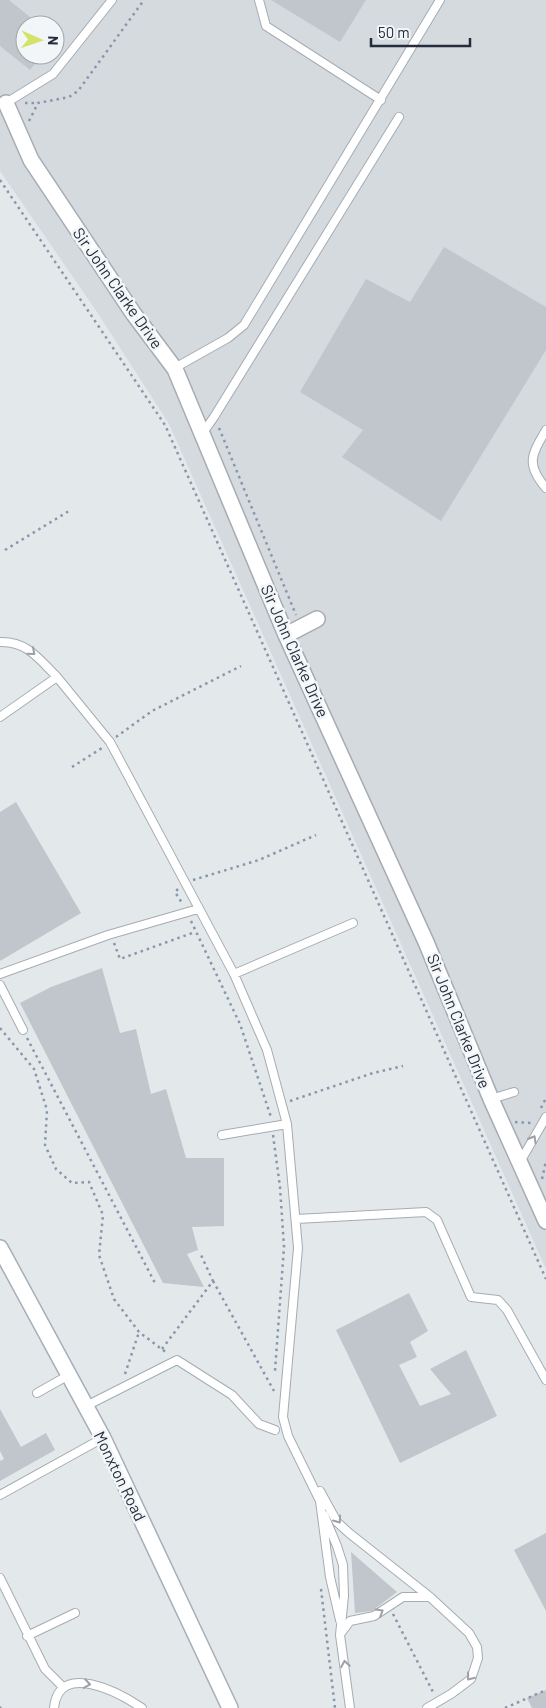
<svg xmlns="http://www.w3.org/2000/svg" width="546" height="1708" font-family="Barlow,sans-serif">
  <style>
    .built { fill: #d5dadf; fill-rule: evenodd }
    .building { fill: #c0c6cc }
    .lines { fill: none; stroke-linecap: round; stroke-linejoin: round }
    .lane-casing { stroke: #a6acb3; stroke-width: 10 }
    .street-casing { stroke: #a6acb3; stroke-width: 18 }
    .secondary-casing { stroke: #a6aeb9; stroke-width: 18 }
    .path { stroke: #8797ac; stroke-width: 2.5; stroke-dasharray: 2.5 4; stroke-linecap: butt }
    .lane { stroke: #fff; stroke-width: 8 }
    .street { stroke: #fff; stroke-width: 15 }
    .secondary { stroke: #fff; stroke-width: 15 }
    .oneway { stroke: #9da0a7 }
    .labels { text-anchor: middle; stroke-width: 5; stroke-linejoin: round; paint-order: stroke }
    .street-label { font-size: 16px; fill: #252d3b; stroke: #f3f6f8 }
  </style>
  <rect width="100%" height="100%" fill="#e3e8eb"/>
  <path class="built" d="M0,0H546V1269L169,424L97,312L0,171ZM25,25H55V55H25Z"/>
  <path class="building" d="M0,0H9L40,25H25V55H42L30,70L0,46Z
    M271,0H366L340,42Z
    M444,247L546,307V350L441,521L342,457L363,430L300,392L366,279L410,302Z
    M16,802L81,913L0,961V812Z
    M102,968L120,1033L136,1029L151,1094L166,1089L186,1158H224V1226L192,1227L198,1250L187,1254L204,1287L163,1283L20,1003L51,987Z
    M409,1293L428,1331L410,1342L417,1357L399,1365L420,1406L451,1394L430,1369L466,1350L497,1416L400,1463L336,1330Z
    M0,1409L21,1447L46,1433L55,1450L0,1481V1461L4,1459L0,1451Z
    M546,1533V1611L514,1550Z
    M351,1552L397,1592L372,1611L355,1613Z
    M546,1690V1708H532L527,1698Z"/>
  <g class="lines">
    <g class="lane-casing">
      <path id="lane" d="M259,0L266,26L381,100
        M6,103L53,74L112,0
        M180,365L228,338L244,325L440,0
        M546,430C532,454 525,464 546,488
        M202,434L214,417L399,117
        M0,642C27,641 39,659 57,677
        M0,717L57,677L110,742L234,974L267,1050L287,1124L298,1248L283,1417L288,1436L320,1501L330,1577L340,1620
        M0,974L108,935L198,909
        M234,974L353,923
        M0,985L23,1030
        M491,1099L514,1092
        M222,1135L287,1124
        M520,1162L546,1117
        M296,1219L426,1212L437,1220L471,1297L498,1300L507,1310L546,1380
        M37,1393L69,1375
        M86,1406L177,1360L232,1395L259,1424L275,1430
        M320,1491L337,1522L349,1533L430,1597L469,1633L477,1647L478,1658L471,1679L451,1694L427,1708
        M0,1495L103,1438
        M324,1515L337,1546L343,1565L344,1596L340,1635L350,1708
        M0,1578L45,1669L63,1687
        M341,1633L350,1621L374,1616L403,1597H430
        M27,1636L75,1613
        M54,1708C59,1660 120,1693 142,1708"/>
    </g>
    <g class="street-casing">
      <path id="street" d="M6,103L31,160L133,313L175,369L286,635L426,942L491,1099L546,1221
        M286,635L317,619"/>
    </g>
    <g class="secondary-casing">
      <path id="secondary" d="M0,1248L103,1438L230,1708"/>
    </g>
    <path class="path" d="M25,103H38
      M29,121L38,103L69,97L78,91L144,0
      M0,180L165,425L546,1279
      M219,428L296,615
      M5,550L69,511
      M116,737L152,711L241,666
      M72,767L102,748
      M193,880L259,860L316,835
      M178,889L175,892L182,903
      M191,921L240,1024L271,1117
      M114,943L120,959L195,932
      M0,1028L34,1069L47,1110L45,1145L56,1169L72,1183L89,1182L103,1215L99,1255L114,1299L139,1332L167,1353
      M27,1038L155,1283
      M290,1101L373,1073L403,1066
      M541,1108L546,1098
      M515,1122L532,1123
      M273,1135L280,1187L284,1247L275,1371
      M542,1179L546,1161
      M213,1281L274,1391
      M162,1349L213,1281L201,1255
      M125,1374L139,1332
      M321,1589L335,1708
      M393,1614L434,1694
      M0,1707L1,1708
      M505,1708L546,1690"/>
    <use href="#lane" class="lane"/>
    <use href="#street" class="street"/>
    <use href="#secondary" class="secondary"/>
  </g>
  <defs><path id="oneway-chevron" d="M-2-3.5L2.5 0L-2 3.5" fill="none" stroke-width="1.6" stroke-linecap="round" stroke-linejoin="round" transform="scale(1.25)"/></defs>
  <g class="oneway">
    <use href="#oneway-chevron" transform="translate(32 652) rotate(40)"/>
    <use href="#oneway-chevron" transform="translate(533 1139) rotate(-60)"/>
    <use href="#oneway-chevron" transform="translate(338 1520) rotate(54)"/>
    <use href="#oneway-chevron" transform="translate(380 1612) rotate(-31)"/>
    <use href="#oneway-chevron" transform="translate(345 1664) rotate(-99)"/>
    <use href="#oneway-chevron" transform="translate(470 1677) rotate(128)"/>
    <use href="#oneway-chevron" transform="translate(87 1684) rotate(9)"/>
  </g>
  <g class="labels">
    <g class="street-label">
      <text transform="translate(118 288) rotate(55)" y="6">Sir John Clarke Drive</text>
      <text transform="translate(295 651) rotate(66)" y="6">Sir John Clarke Drive</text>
      <text transform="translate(459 1021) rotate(68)" y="6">Sir John Clarke Drive</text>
      <text transform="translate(120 1476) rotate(64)" y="6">Monxton Road</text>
    </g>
  </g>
  <g transform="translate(40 40) rotate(92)"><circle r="24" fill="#f3f6f8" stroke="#a1a6ac"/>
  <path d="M0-4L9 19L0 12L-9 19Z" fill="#d3e369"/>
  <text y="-8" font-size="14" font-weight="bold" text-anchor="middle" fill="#252d3b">N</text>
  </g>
  <path d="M371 38v8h99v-8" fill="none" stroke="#252d3b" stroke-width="2.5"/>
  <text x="378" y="38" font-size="15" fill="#252d3b" stroke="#f3f6f8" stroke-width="4" paint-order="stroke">50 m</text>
</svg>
